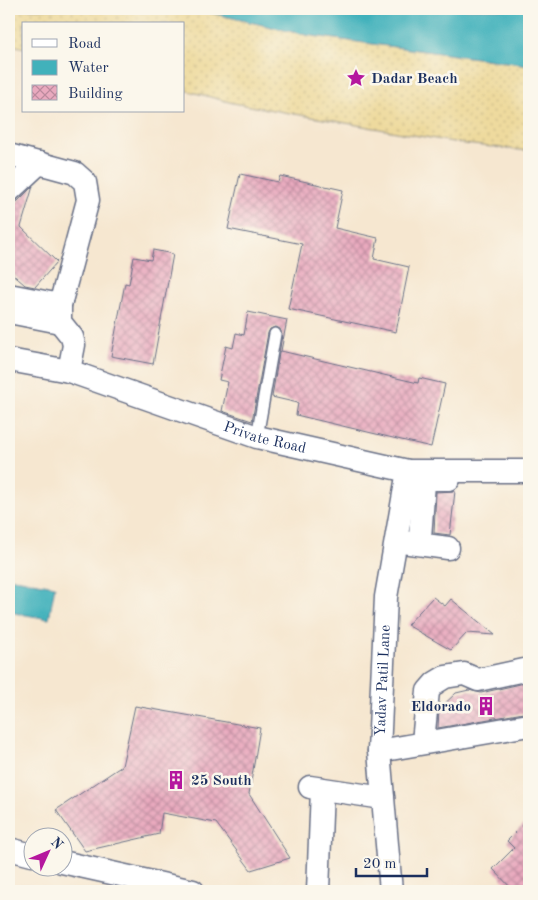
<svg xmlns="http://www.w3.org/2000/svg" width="538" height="900" font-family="'Old Standard TT',serif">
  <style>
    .sand { fill: url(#sand-dots); stroke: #84847e }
    .water { fill: #41b1bb; stroke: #2e708c }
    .building { fill: url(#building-cross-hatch) }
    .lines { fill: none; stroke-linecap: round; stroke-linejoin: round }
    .lane-casing { stroke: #686f86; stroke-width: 14 }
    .street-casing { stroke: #686f86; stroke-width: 25 }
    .lane { stroke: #fff; stroke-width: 11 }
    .street { stroke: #fff; stroke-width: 22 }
    .labels { text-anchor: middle; stroke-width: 5; stroke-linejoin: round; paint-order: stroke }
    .poi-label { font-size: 15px; font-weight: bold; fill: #1b2f5e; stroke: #fbf7ec; text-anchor: start }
    .street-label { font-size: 15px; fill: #1b2f5e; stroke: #fbf7ec }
  </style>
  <defs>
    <pattern id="sand-dots" width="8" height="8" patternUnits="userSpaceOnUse" patternTransform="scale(1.25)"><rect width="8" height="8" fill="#eeda9e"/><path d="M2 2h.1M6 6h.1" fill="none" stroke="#ccbb8a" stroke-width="1.8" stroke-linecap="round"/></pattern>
    <pattern id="building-cross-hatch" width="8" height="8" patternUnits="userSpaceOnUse" patternTransform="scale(1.25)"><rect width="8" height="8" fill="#e9a9be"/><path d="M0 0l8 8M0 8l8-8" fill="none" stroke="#bc8a9e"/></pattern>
  </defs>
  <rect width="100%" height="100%" fill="#fbf7ec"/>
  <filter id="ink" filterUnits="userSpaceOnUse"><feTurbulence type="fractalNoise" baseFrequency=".02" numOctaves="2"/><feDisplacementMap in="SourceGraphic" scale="10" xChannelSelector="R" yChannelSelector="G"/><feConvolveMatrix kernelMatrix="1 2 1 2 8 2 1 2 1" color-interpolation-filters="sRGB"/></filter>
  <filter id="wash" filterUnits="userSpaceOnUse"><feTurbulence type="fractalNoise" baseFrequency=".0096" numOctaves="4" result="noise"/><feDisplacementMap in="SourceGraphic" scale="20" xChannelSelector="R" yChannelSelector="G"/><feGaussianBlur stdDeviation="1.12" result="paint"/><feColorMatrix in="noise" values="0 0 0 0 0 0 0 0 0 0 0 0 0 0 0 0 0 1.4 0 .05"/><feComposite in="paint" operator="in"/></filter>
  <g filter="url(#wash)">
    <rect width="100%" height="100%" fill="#f6e7d0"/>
    <path class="sand" d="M9,9H194L306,35L529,65V151L464,144L233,103L184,90V24H24V48L9,44Z"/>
    <path class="water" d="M194,9H529V65L306,35Z
      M9,578L55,586L49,619L9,612Z"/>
    <g id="blocks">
      <path class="building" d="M240,174L278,182L280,176L343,190L335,228L378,238L374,259L409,267L396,332L288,309L302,244L228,229Z
        M33,186L21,227L57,262L35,287L25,285L9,271V204L18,201Z
        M153,250L173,254L153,364L111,356L125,283L129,284L134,257L151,260Z
        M248,312L287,320L281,351L418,383L419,378L445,384L431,447L296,415L298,403L272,397L282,335L280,329L276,327L270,329L268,333L252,421L222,411L228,382L219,380L226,346L233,348L236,333L244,335Z
        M455,491L450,535L434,533L436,492Z
        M433,597L445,606L451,599L495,635L467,633L451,650L407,625Z
        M529,682V712L438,728L439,709L456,693L469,690L481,693Z
        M135,706L260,728L249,794L290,858L251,870L216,823L162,813L159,834L85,851L56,810L122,766Z
        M529,819V891H514L493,869L514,848L507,841Z"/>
    </g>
  </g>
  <g filter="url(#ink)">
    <use href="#blocks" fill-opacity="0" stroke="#686f86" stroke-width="1"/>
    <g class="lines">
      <g class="lane-casing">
        <path id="lane" d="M257,437L275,334"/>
      </g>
      <g class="street-casing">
        <g id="street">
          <path d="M9,155L75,173L85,182L88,200L60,305V322L72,337L74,345L69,371"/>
          <path d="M9,191L39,163"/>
          <path d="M9,295L60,305"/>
          <path d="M9,312L60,322"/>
          <path id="s1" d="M9,360L69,371L257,437L408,471H529"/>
          <path d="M420,538L424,483L430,479H449"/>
          <path d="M402,542L448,548"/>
          <path d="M423,742L428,691L435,683L445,677L464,674L478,680L529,669"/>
          <path d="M379,751L529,725"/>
          <path d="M310,787L383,798"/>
          <path d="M9,849L32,855"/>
          <path d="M62,862L193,891"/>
          <path d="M318,891L322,789"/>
          <path id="s2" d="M391,891L379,751L386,597L408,471"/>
        </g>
      </g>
      <use href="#lane" class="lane"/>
      <use href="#street" class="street"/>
    </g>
  </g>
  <defs>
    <g id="sight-bare" transform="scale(1.5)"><path d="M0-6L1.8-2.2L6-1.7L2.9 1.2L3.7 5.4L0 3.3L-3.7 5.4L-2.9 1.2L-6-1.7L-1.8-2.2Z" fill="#b5179e" stroke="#fbf7ec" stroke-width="2.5" paint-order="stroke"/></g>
    <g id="building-bare" transform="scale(1.5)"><path d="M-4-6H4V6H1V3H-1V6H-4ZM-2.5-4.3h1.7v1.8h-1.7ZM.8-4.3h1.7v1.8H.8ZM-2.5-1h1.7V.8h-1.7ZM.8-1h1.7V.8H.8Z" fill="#b5179e" stroke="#fbf7ec" stroke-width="2.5" paint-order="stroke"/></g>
  </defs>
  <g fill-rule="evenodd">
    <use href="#sight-bare" x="356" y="78"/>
    <use href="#building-bare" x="486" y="706"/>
    <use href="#building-bare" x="176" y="780"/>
  </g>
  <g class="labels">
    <g class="poi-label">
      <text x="371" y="83">Dadar Beach</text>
      <text x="471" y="711" text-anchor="end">Eldorado</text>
      <text x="191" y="785">25 South</text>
    </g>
    <g class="street-label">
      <text dy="5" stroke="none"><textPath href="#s1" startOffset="268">Private Road</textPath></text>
      <text dy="5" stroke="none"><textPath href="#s2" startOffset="211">Yadav Patil Lane</textPath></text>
    </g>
  </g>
  <rect width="538" height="900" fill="none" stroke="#fbf7ec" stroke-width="30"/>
  <rect x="22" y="22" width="162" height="90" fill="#fbf7ec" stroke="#a1a7b3"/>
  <rect x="32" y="39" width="25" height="8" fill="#ffffff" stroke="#a1a7b3"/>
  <text x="68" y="48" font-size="15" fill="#1b2f5e">Road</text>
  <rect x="32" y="60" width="25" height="15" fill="#41b1bb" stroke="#a1a7b3"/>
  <text x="68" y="72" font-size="15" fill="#1b2f5e">Water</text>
  <rect x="32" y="85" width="25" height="15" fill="url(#building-cross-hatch)" stroke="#a1a7b3"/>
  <text x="68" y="98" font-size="15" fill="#1b2f5e">Building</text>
  <g transform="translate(48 852) rotate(46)"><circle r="24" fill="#fbf7ec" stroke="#a1a7b3"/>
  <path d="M0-4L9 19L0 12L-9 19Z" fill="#b5179e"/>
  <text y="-8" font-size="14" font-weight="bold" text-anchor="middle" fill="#1b2f5e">N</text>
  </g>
  <path d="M356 868v8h71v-8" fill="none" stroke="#1b2f5e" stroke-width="2.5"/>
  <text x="363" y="868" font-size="15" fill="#1b2f5e" stroke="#fbf7ec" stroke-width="4" paint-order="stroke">20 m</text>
</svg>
